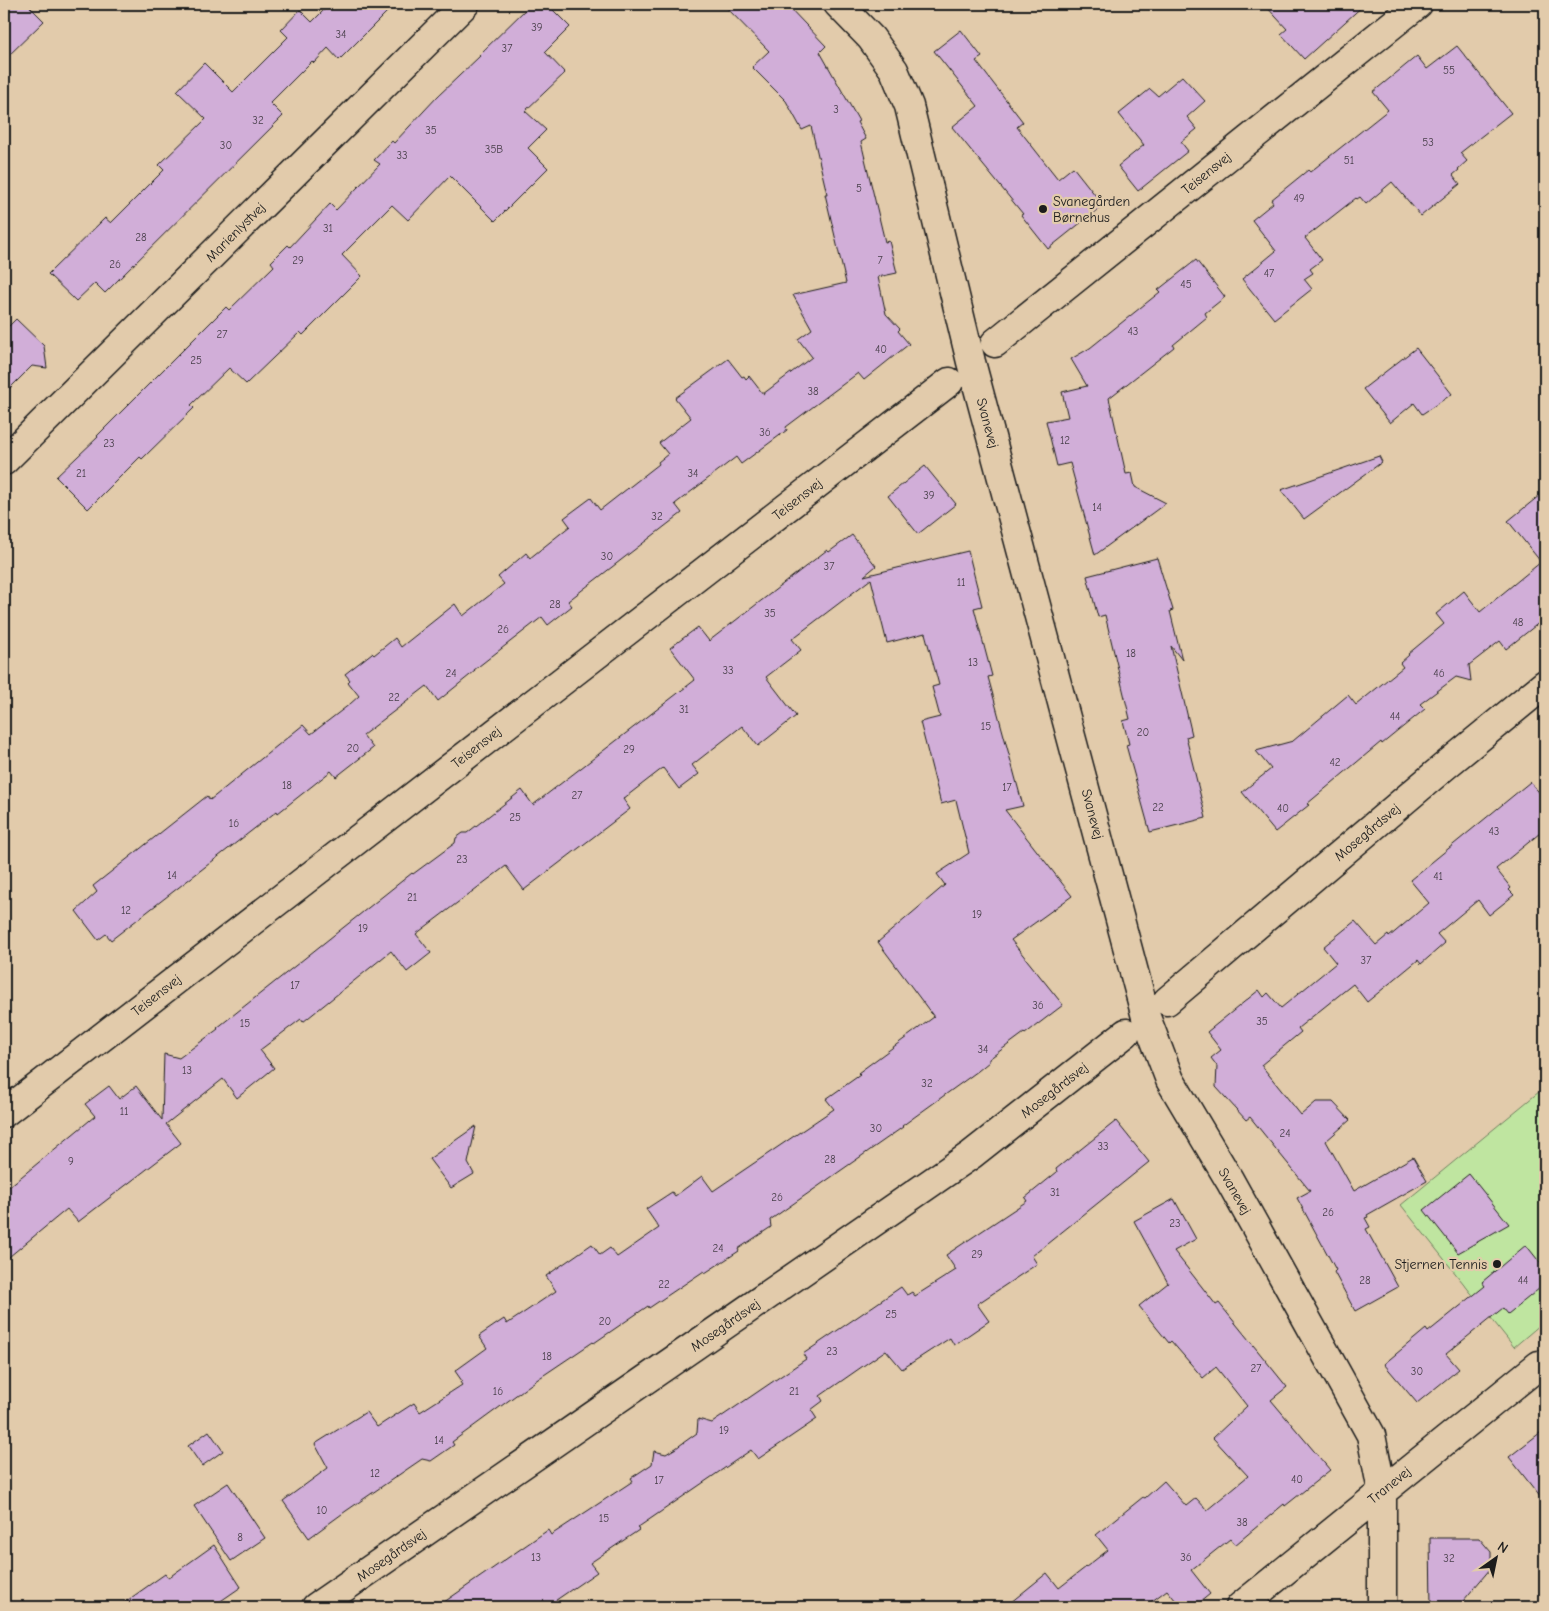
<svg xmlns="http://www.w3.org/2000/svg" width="1549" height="1611" font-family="'Comic Neue',sans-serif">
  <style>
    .green { fill: #bfe5a0; stroke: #6e805e }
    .building { fill: #d1aed8; stroke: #1c1c1c }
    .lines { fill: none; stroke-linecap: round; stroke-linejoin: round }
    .minor-casing { stroke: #1c1c1c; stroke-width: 31 }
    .minor { stroke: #e2cbab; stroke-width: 28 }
    .poi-dot { fill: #1c1c1c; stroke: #e2cbab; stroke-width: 2 }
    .labels { text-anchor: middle; stroke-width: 4.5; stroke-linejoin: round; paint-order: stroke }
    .number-label { font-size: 11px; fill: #49404b }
    .street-label { font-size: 14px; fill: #1c1c1c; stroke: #e2cbab }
    .poi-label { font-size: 14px; fill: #1c1c1c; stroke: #e2cbab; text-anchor: start }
  </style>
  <rect width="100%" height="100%" fill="#e2cbab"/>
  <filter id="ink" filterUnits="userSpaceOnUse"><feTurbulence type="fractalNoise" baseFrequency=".02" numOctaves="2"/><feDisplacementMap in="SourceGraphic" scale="10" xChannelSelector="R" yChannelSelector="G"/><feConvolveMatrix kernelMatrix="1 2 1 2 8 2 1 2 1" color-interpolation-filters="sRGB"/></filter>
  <g filter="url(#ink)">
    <path class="green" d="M1545,1087V1328L1541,1324L1514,1347L1401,1205Z"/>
    <path class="building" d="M4,4H27L44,21L4,60Z
      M330,4H395L339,60L328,48L314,63L312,61L270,103L283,116L105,293L95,283L76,301L48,274L105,218L111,223L164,170L159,165L206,119L177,91L204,63L233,92L288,37L281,30L300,10L312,22Z
      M531,4H547L570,27L545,52L565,73L525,111L546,130L528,148L548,168L495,221L450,176L408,220L392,205L342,255L362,276L303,335L300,332L246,384L229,368L191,405L194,408L142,459L140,457L88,509L56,477L98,437L97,436L226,307L229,310L274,266L271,262L288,245L290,247L330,204L336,210L380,164L374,160L392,141L394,143L438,96L480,56L479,55Z
      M723,4H786L826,46L820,52L859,121L857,122L866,139L861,142L885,242L889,241L897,273L878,277L886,314L900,329L898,331L909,344L864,380L858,373L786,427L787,430L741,464L736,457L675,504L682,513L568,601L572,606L548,625L542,617L474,670L475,671L438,701L427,686L363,735L373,748L336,777L331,771L278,813L277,811L111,940L106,934L98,940L76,911L97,892L93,886L207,796L210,800L303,725L311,734L350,704L359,696L348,682L350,680L345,674L372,653L374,655L395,638L401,647L455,604L463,616L504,584L498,577L526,553L530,558L570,526L564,518L591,498L600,510L659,464L658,462L668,454L659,443L691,418L675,398L728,359L742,377L744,376L746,379L749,376L763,394L812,357L798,339L812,329L793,295L846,283L825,194H827L811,126L802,130L786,101L752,67L769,51Z
      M1264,4H1365L1304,59L1281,34L1287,29Z
      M961,30L982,57L976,61L1023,122L1017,127L1058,179L1073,167L1103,205L1048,249L1021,215L1023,214L952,127L978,106L934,51Z
      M1457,46L1511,113L1460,153L1467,161L1458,169L1459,170L1453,175L1460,184L1421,216L1392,182L1366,204L1360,197L1357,199L1356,198L1305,238L1322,260L1310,269L1313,273L1304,279L1312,289L1274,319L1242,279L1276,251L1252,220L1273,203L1271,200L1308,170L1310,172L1388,110L1373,92L1417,56L1427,69Z
      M1182,76L1205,101L1187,117L1197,129L1181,142L1188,151L1138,191L1118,166L1144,145L1119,114L1150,89L1158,96Z
      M1196,260L1225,297L1205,313L1207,317L1173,345L1174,347L1109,398L1126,474L1132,473L1135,487L1166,503L1095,555L1070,463L1057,466L1046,421L1068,417L1062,392L1087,386L1071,359L1090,348L1160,292L1158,290Z
      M16,319L44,346L47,368L32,366L4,394V331Z
      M1416,348L1452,394L1422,414L1414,403L1390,423L1363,389Z
      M1379,456L1382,462L1304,519L1281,490Z
      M925,466L956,504L918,534L888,496Z
      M1545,491V618L1506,649L1500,641L1469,665L1471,681L1456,677L1420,704L1425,709L1382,744L1381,742L1307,804L1309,805L1275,832L1242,792L1271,769L1256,751L1293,741L1348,695L1356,705L1403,667L1400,663L1409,655L1408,654L1444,624L1436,614L1464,591L1480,612L1541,562L1508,521Z
      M852,535L876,566L864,576L968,551L982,606L974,608L992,676L988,677L1023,806L1005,810L1072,896L1011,940L1063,1005L1025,1034L1024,1033L989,1059V1062L978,1071L902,1126L903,1127L770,1220L771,1227L738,1249L739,1251L705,1273L704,1271L649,1308L648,1306L594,1343L593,1342L538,1379L452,1442L454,1445L431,1461L422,1459L346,1511L309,1538L283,1501L328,1468L315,1444L366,1412L377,1427L414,1403L420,1412L462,1385L460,1382L462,1381L455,1371L487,1348L479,1336L504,1319L507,1324L556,1291L546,1276L592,1244L600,1255L610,1248L617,1257L659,1228L646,1209L672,1192L675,1196L702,1176L713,1191L834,1109L826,1099L860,1075L858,1073L934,1017L878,942L945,885L937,874L969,853L956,800L941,804L920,722L940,717L932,687L939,685L925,633L887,643L871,579L792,639L801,650L766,677L796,716L758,746L742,726L692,765L699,774L679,789L663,768L623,799L630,809L524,890L506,866L416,934L431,953L407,972L391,951L303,1022L301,1019L260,1050L274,1068L237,1098L223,1079L166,1124L181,1143L78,1222L67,1209L4,1261V1191L95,1116L85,1104L109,1086L119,1099L136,1086L162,1120L164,1054L179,1058L218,1029L217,1028L412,873L413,874L455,843L456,838L463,833H467L522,790L533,805L695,680L670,648L698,627L709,641L827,550L829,552Z
      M1157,558L1173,610L1170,611L1182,660L1171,646L1192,735L1186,737L1206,818L1150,832L1126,745L1129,744L1123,721L1130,719L1105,615L1098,617L1087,576Z
      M1530,782L1545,799V829L1496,869L1511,888L1509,890L1514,895L1489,915L1478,900L1437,934L1445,943L1421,964L1418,960L1367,1002L1353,984L1298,1028L1301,1032L1261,1065L1301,1115L1316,1102H1333L1350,1120L1326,1141L1354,1191L1413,1157L1427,1181L1367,1215L1368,1217L1365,1218L1370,1227L1366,1229L1398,1287L1355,1311L1334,1272L1336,1270L1297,1198L1310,1191L1250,1117L1246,1120L1216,1087L1217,1066L1211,1058L1221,1050L1207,1032L1259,990L1264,997L1268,993L1281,1008L1336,963L1323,947L1355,921L1376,945L1388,935L1389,937L1429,903L1410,880Z
      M1116,1121L1149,1162L1032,1256L1037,1264L977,1304L989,1321L954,1345L950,1338L902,1369L886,1350L820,1396L823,1401L811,1410L817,1419L758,1459L751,1450L637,1528L639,1530L590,1563L597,1572L546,1607H437L548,1530L551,1535L633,1481L631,1478L652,1464L654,1451L666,1454L676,1448L697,1433L698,1419L712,1423L806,1359L803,1354L901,1287L907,1295L912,1292L915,1296L956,1270L946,1255L1027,1201L1025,1198L1057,1172L1056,1169Z
      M476,1126L468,1163L474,1174L451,1188L429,1159Z
      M1469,1174L1509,1224L1458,1253L1424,1210Z
      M1174,1199L1196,1239L1174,1251L1216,1305L1219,1303L1287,1387L1271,1400L1330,1470L1285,1506L1284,1504L1235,1545L1230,1539L1191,1570L1210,1594L1194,1607H1181L1167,1590L1144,1607H1005L1047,1573L1059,1588L1108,1550L1096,1535L1143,1497L1145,1498L1164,1481L1186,1506L1196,1498L1207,1510L1248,1476L1213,1438L1247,1406L1216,1367L1203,1378L1171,1341L1169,1343L1139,1306L1168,1283L1134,1221Z
      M1526,1245L1545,1269V1284L1508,1314L1503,1308L1446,1354L1459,1369L1417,1403L1384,1364L1426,1329L1428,1332L1485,1286L1482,1282Z
      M1545,1429V1503L1509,1457Z
      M209,1431L223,1451L202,1466L188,1446Z
      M228,1483L265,1538L231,1561L194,1506Z
      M1430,1538H1479L1491,1552V1568L1458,1607H1431Z
      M214,1545L241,1587L212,1607H118L165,1574L168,1578Z"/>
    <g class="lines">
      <g class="minor-casing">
        <path id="minor" d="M838,4L871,38L894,70L909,106L971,362L1146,1017L1170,1080L1230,1181L1371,1435L1382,1491V1607
          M995,343L1418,4
          M4,461L465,4
          M1167,1001L1445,766L1545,684
          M4,1113L949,382
          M316,1607L971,1155L1126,1033
          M1240,1607L1539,1365"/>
      </g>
      <use href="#minor" class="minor"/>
    </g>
  </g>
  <g class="poi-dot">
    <circle cx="1043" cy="209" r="5"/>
    <circle cx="1497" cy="1264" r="5"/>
  </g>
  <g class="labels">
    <g class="number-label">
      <text x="537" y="31">39</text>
      <text x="341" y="38">34</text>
      <text x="507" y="52">37</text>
      <text x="1449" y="74">55</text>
      <text x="836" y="113">3</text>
      <text x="258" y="124">32</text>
      <text x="431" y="134">35</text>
      <text x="1428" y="146">53</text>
      <text x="226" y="149">30</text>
      <text x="494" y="153">35B</text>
      <text x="402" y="159">33</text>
      <text x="1349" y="164">51</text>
      <text x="859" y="192">5</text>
      <text x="1299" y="202">49</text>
      <text x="328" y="232">31</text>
      <text x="141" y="241">28</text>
      <text x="298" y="264">29</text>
      <text x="880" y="264">7</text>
      <text x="115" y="268">26</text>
      <text x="1269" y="277">47</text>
      <text x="1186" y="288">45</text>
      <text x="1133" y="335">43</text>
      <text x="222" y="338">27</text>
      <text x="881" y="353">40</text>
      <text x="196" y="364">25</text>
      <text x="813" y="395">38</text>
      <text x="765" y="436">36</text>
      <text x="1065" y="444">12</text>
      <text x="109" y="447">23</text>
      <text x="81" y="477">21</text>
      <text x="693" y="477">34</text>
      <text x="929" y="499">39</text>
      <text x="1097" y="511">14</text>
      <text x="657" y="520">32</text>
      <text x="607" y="560">30</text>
      <text x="829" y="570">37</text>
      <text x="961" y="586">11</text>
      <text x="555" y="608">28</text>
      <text x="770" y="617">35</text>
      <text x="1518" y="626">48</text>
      <text x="503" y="633">26</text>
      <text x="1131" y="657">18</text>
      <text x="973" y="666">13</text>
      <text x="728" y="674">33</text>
      <text x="451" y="677">24</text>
      <text x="1439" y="677">46</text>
      <text x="394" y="701">22</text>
      <text x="684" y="713">31</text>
      <text x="1395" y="720">44</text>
      <text x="986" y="730">15</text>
      <text x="1143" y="736">20</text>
      <text x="353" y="752">20</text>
      <text x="629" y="753">29</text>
      <text x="1335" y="766">42</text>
      <text x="287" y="789">18</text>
      <text x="1007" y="791">17</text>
      <text x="577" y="799">27</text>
      <text x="1158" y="811">22</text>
      <text x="1283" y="812">40</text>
      <text x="515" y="821">25</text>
      <text x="234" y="827">16</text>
      <text x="1494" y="835">43</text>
      <text x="462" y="863">23</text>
      <text x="172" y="879">14</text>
      <text x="1438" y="880">41</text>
      <text x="412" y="901">21</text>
      <text x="126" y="914">12</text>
      <text x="977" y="918">19</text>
      <text x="363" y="932">19</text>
      <text x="1366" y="964">37</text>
      <text x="295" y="989">17</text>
      <text x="1038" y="1009">36</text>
      <text x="1262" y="1025">35</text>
      <text x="245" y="1027">15</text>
      <text x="983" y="1053">34</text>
      <text x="187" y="1074">13</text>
      <text x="927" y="1087">32</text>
      <text x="124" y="1115">11</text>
      <text x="876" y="1132">30</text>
      <text x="1285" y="1137">24</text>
      <text x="1103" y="1150">33</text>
      <text x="830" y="1163">28</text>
      <text x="71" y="1165">9</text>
      <text x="1055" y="1196">31</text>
      <text x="777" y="1201">26</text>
      <text x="1328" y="1216">26</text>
      <text x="1175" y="1227">23</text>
      <text x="718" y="1252">24</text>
      <text x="977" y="1258">29</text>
      <text x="1365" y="1284">28</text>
      <text x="1523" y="1284">44</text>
      <text x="664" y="1288">22</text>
      <text x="891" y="1318">25</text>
      <text x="605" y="1325">20</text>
      <text x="832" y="1355">23</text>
      <text x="547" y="1360">18</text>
      <text x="1256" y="1372">27</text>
      <text x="1417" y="1375">30</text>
      <text x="498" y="1395">16</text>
      <text x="794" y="1395">21</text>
      <text x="724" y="1434">19</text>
      <text x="439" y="1444">14</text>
      <text x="375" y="1477">12</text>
      <text x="1297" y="1483">40</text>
      <text x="659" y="1484">17</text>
      <text x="322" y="1514">10</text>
      <text x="604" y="1522">15</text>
      <text x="1242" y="1526">38</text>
      <text x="240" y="1541">8</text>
      <text x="536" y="1561">13</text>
      <text x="1186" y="1561">36</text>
      <text x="1449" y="1562">32</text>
    </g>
    <g class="street-label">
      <text transform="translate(1206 173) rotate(-39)" y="5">Teisensvej</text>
      <text transform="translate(235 232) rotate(-45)" y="5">Marienlystvej</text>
      <text transform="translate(988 423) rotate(75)" y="5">Svanevej</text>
      <text transform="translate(797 499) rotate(-38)" y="5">Teisensvej</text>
      <text transform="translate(476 747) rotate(-38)" y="5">Teisensvej</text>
      <text transform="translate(1093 814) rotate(75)" y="5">Svanevej</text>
      <text transform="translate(1367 832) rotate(-40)" y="5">Mosegårdsvej</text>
      <text transform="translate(156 995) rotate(-38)" y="5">Teisensvej</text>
      <text transform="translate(1054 1090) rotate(-38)" y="5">Mosegårdsvej</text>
      <text transform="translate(1235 1191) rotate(60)" y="5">Svanevej</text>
      <text transform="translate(725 1325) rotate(-35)" y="5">Mosegårdsvej</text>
      <text transform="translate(1389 1485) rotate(-39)" y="5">Tranevej</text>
      <text transform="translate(391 1555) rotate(-35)" y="5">Mosegårdsvej</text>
    </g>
    <g class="poi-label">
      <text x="1053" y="206">Svanegården<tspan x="1053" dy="16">Børnehus</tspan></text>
      <text x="1487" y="1269" text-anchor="end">Stjernen Tennis</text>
    </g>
  </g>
  <rect width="1549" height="1611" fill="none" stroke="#e2cbab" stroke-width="20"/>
  <rect x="10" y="10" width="1529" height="1591" fill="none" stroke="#1c1c1c" stroke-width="2" filter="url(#ink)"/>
  <g transform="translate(1496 1558) rotate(33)" stroke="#e2cbab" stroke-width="4" paint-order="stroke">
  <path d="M0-4L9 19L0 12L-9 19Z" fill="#1c1c1c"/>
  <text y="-8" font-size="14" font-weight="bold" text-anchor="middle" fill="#1c1c1c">N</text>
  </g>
</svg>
